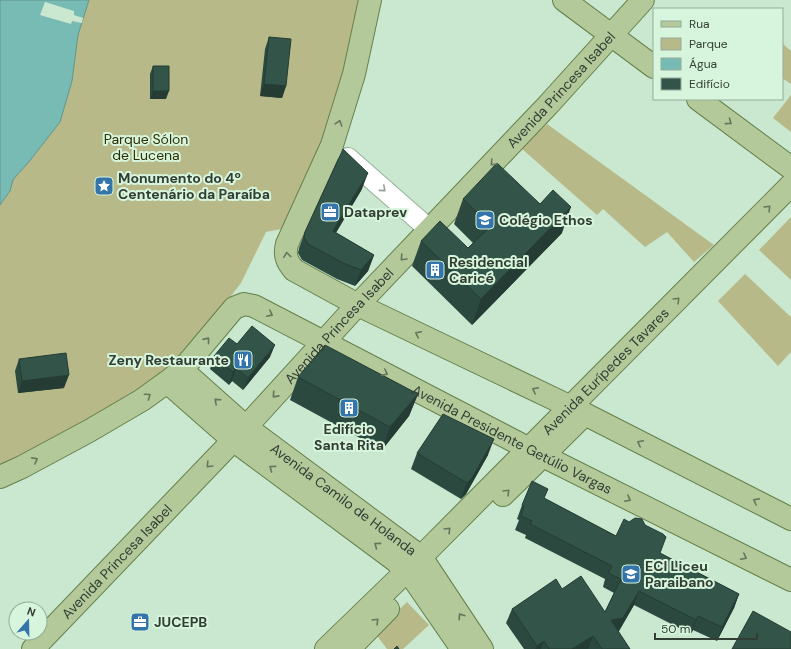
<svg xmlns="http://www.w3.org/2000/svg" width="791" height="649" font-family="'DM Sans',sans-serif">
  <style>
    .green { fill: #b7b988 }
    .water { fill: #77bbb4; stroke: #62968e }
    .pier { fill: #cae7cf }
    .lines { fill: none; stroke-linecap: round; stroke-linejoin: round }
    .minor-casing { stroke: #96b19a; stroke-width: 22 }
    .major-casing { stroke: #65814b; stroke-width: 24 }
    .minor { stroke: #fff; stroke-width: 20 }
    .major { stroke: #b3c99a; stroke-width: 22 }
    .wall { fill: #2c493f }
    .shaded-wall { fill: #243c33 }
    .building { fill: #335549; stroke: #243c33 }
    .oneway { stroke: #66765d }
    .oneway2 { stroke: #989e9a }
    .labels { text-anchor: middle; stroke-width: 4; stroke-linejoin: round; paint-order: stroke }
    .street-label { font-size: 14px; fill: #323e34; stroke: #d7f5dc }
    .park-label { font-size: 14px; fill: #2f2f05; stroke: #d7f5dc }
    .poi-label { font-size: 14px; font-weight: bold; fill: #323e34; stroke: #d7f5dc; text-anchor: start }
  </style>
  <rect width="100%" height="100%" fill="#cae7cf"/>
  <path class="green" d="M0,0H362L361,14L317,160L281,229L266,232L241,283L169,376L0,474Z
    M782,43L791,51V84L782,78Z
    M791,95V132L773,118Z
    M547,124L714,245L694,262L667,232L645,247L603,209L597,215L521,148Z
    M791,217V280L759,250Z
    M745,274L791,317V352L778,366L718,301Z
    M407,602L429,625L403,649H387L375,633Z"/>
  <path class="water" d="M0,0H89L78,35L72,81L60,122L28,163L17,175L13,180L10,191L0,205Z"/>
  <path class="pier" d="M45,2L74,11V15L83,18L82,23L72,21L71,24L40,15Z"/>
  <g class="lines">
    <g class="minor-casing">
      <path id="minor" d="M348,158L430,230"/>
    </g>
    <g class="major-casing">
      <g id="major">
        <path d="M370,0L354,74L332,145L287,244C284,255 287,262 294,270L358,305L571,407L791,519"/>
        <path d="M564,0L654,67"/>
        <path d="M698,99L791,168"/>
        <path id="s1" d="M182,370L246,427L421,557L482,649"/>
        <path d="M167,382L233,440L396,561L415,581L462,649"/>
        <path id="s2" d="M0,477L22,467L89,431L142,400L167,382L182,370L234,308L244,304L254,306L543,456L791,580"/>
        <path d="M503,495L578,421"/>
        <path id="s3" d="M33,649L246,427L350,313L548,105L643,0"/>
        <path id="s4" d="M326,649L421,557L791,185"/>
        <path d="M349,649L388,609"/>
      </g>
    </g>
    <use href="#minor" class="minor"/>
    <use href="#major" class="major"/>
  </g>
  <path class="wall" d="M269,37L286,86L282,98L260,96L265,49Z
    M153,66L166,99H150V74Z
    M362,189L336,233L374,255L368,271L355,286L337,279L302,260L298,253L299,248L305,232Z
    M463,199L562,233L472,325L412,266L421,241L468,248L473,243L454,224Z
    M237,344L270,357L243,390L232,381L229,385L210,369L214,356Z
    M19,359L64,388L18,393L15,371Z
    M298,377L418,394L409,416L382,450L290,400Z
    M417,453L488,455L466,494L461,499L411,469Z
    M545,499L616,536L629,522L645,525L660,553L739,594L734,608L717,641L693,630L691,634L634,605L618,632L630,649H524L506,623L512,609L562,589L605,612L614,593L603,587L605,579L525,538L526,535L515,530L519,520L517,519L522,505Z"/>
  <path class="shaded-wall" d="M264,84L286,86L282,98L260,96Z
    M153,91H169L166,99H150Z
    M368,173L362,189L327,247L333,231Z
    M571,207L562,233L472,325L481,299Z
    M374,255L368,271L355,286L361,270Z
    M275,345L270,357L243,390L248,378Z
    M236,368L232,381L229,385L233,372Z
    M69,375L64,388L18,393L22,381Z
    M418,394L409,416L382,450L390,427Z
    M494,439L488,455L466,494L461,499L467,483Z
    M639,591L634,605L618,633L611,620Z
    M739,594L734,608L717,641L722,627Z
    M698,616L693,630L691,634L696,620Z
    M593,636L588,649H572Z
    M544,641L541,649H535L537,646Z"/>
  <path class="building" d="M269,37L291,39L286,86L264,84Z
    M153,66H169V91H153Z
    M343,149L368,173L333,231L374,255L361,270L343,263L308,244L304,237L305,232Z
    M497,163L540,204L553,190L571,207L481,299L421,241L440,221L468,248L491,226L463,199Z
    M252,326L275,345L248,378L236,368L233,372L214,356L229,338L237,344Z
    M325,345L418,394L390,427L298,377Z
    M66,353L69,375L22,381L19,359Z
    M443,414L494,439L472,478L467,483L417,453Z
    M532,481L548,489L544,498L616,536L624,519L629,522L635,518L642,519L645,525L663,534L666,537L660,553L739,594L722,627L698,616L696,620L639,591L623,618L611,620L630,649H602L593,636L572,649H549L544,641L537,646L512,609L556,579L562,589L581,576L605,612L621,579L608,573L612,566L530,524L532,521L521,516L524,506L522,505Z
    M753,611L791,632V649H732Z
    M397,646L399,649H394Z"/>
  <defs><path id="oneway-chevron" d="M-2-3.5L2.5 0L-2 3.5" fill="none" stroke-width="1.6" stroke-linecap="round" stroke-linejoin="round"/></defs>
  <g class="oneway">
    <use href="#oneway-chevron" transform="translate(729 122) rotate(36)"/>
    <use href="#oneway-chevron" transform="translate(339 123) rotate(-73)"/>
    <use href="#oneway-chevron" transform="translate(493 163) rotate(133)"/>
    <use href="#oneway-chevron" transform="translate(768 208) rotate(-45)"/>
    <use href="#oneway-chevron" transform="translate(287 255) rotate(-97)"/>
    <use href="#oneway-chevron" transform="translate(403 258) rotate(133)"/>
    <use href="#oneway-chevron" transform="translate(677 300) rotate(-45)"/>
    <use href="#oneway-chevron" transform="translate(270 314) rotate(27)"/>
    <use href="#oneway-chevron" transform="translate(418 334) rotate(-154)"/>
    <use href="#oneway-chevron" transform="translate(207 340) rotate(-51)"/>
    <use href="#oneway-chevron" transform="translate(385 373) rotate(27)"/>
    <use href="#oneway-chevron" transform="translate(535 390) rotate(-154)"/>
    <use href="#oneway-chevron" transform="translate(275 395) rotate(132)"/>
    <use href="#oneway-chevron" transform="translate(148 396) rotate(-35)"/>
    <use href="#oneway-chevron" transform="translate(217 401) rotate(-138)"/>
    <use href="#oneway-chevron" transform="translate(640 443) rotate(-153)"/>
    <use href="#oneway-chevron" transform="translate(35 460) rotate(-28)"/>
    <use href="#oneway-chevron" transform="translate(209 465) rotate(134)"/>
    <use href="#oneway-chevron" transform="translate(272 468) rotate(-144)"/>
    <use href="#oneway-chevron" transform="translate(507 492) rotate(-45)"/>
    <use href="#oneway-chevron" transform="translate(628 499) rotate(27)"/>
    <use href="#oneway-chevron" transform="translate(756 501) rotate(-153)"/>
    <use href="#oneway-chevron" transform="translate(448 530) rotate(-45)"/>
    <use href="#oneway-chevron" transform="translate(377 545) rotate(-143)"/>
    <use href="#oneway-chevron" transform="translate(744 557) rotate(27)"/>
    <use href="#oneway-chevron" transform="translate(461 616) rotate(-123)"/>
    <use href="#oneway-chevron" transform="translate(376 621) rotate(-45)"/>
  </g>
  <use class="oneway2" href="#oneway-chevron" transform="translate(383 189) rotate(41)"/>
  <defs>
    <g id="sight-square" transform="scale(1)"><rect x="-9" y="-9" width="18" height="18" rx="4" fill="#3374aa" stroke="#d7f5dc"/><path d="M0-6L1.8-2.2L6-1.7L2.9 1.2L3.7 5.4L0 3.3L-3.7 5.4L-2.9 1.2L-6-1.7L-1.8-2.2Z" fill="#fff"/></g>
    <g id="office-square" transform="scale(1)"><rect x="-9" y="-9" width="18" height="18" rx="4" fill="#3374aa" stroke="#d7f5dc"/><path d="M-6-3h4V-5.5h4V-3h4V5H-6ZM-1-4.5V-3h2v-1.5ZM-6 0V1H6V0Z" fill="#fff"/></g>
    <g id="school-square" transform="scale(1)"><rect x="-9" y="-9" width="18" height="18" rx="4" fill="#3374aa" stroke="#d7f5dc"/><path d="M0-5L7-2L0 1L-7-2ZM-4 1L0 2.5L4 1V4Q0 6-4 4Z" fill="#fff"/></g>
    <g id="building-square" transform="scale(1)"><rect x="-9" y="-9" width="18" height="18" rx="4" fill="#3374aa" stroke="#d7f5dc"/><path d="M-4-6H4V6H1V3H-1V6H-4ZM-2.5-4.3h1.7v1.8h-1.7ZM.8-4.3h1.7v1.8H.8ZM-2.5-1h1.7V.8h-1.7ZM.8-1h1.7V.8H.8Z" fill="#fff"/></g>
    <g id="restaurant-square" transform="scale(1)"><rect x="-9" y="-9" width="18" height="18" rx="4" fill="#3374aa" stroke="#d7f5dc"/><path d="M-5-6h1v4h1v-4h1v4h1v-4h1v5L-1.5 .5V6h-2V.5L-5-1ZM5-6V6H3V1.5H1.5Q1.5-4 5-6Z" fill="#fff"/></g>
  </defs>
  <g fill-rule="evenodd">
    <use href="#sight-square" x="104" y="186"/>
    <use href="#office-square" x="330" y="212"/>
    <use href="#school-square" x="485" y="220"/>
    <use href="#building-square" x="435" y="270"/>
    <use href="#restaurant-square" x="243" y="360"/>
    <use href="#building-square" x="349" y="408"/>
    <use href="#school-square" x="631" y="574"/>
    <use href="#office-square" x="140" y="622"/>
  </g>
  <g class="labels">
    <g class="street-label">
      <text dy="5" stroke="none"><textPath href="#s3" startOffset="769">Avenida Princesa Isabel</textPath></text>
      <text dy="5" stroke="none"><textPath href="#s3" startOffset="445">Avenida Princesa Isabel</textPath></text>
      <text dy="5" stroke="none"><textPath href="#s4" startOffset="394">Avenida Eurípedes Tavares</textPath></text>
      <text dy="5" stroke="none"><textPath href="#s2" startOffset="604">Avenida Presidente Getúlio Vargas</textPath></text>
      <text dy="5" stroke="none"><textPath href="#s1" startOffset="207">Avenida Camilo de Holanda</textPath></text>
      <text dy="5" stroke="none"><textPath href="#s3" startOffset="121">Avenida Princesa Isabel</textPath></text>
    </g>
    <g class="park-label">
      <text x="146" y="144">Parque Sólon<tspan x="146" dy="16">de Lucena</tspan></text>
    </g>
    <g class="poi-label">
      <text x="118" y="183">Monumento do 4º<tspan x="118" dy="16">Centenário da Paraíba</tspan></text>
      <text x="344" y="217">Dataprev</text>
      <text x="499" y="225">Colégio Ethos</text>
      <text x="449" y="267">Residencial<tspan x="449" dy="16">Caricé</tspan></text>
      <text x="229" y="365" text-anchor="end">Zeny Restaurante</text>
      <text x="349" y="434" text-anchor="middle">Edifício<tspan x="349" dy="16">Santa Rita</tspan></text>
      <text x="645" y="571">ECI Liceu<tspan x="645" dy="16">Paraibano</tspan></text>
      <text x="154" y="627">JUCEPB</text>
    </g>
  </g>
  <rect x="653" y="8" width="130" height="92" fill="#d7f5dc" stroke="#95ac99"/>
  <rect x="661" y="21" width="20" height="6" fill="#b3c99a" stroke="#95ac99"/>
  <text x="689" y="28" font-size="12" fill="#323e34">Rua</text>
  <rect x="661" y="38" width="20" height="12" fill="#b7b988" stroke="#95ac99"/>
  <text x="689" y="48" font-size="12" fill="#323e34">Parque</text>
  <rect x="661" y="58" width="20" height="12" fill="#77bbb4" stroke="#95ac99"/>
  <text x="689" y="68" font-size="12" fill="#323e34">Água</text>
  <rect x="661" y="78" width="20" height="12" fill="#335549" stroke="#95ac99"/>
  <text x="689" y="88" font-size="12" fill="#323e34">Edifício</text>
  <g transform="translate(28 621) rotate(20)"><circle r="19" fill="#d7f5dc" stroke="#95ac99"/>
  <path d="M0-3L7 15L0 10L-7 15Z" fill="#3374aa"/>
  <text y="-6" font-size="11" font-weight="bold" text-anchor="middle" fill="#323e34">N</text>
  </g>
  <path d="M655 633v6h102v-6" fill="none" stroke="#323e34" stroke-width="2"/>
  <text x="661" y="633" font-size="12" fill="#323e34" stroke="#d7f5dc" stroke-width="3" paint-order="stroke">50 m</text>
</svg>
